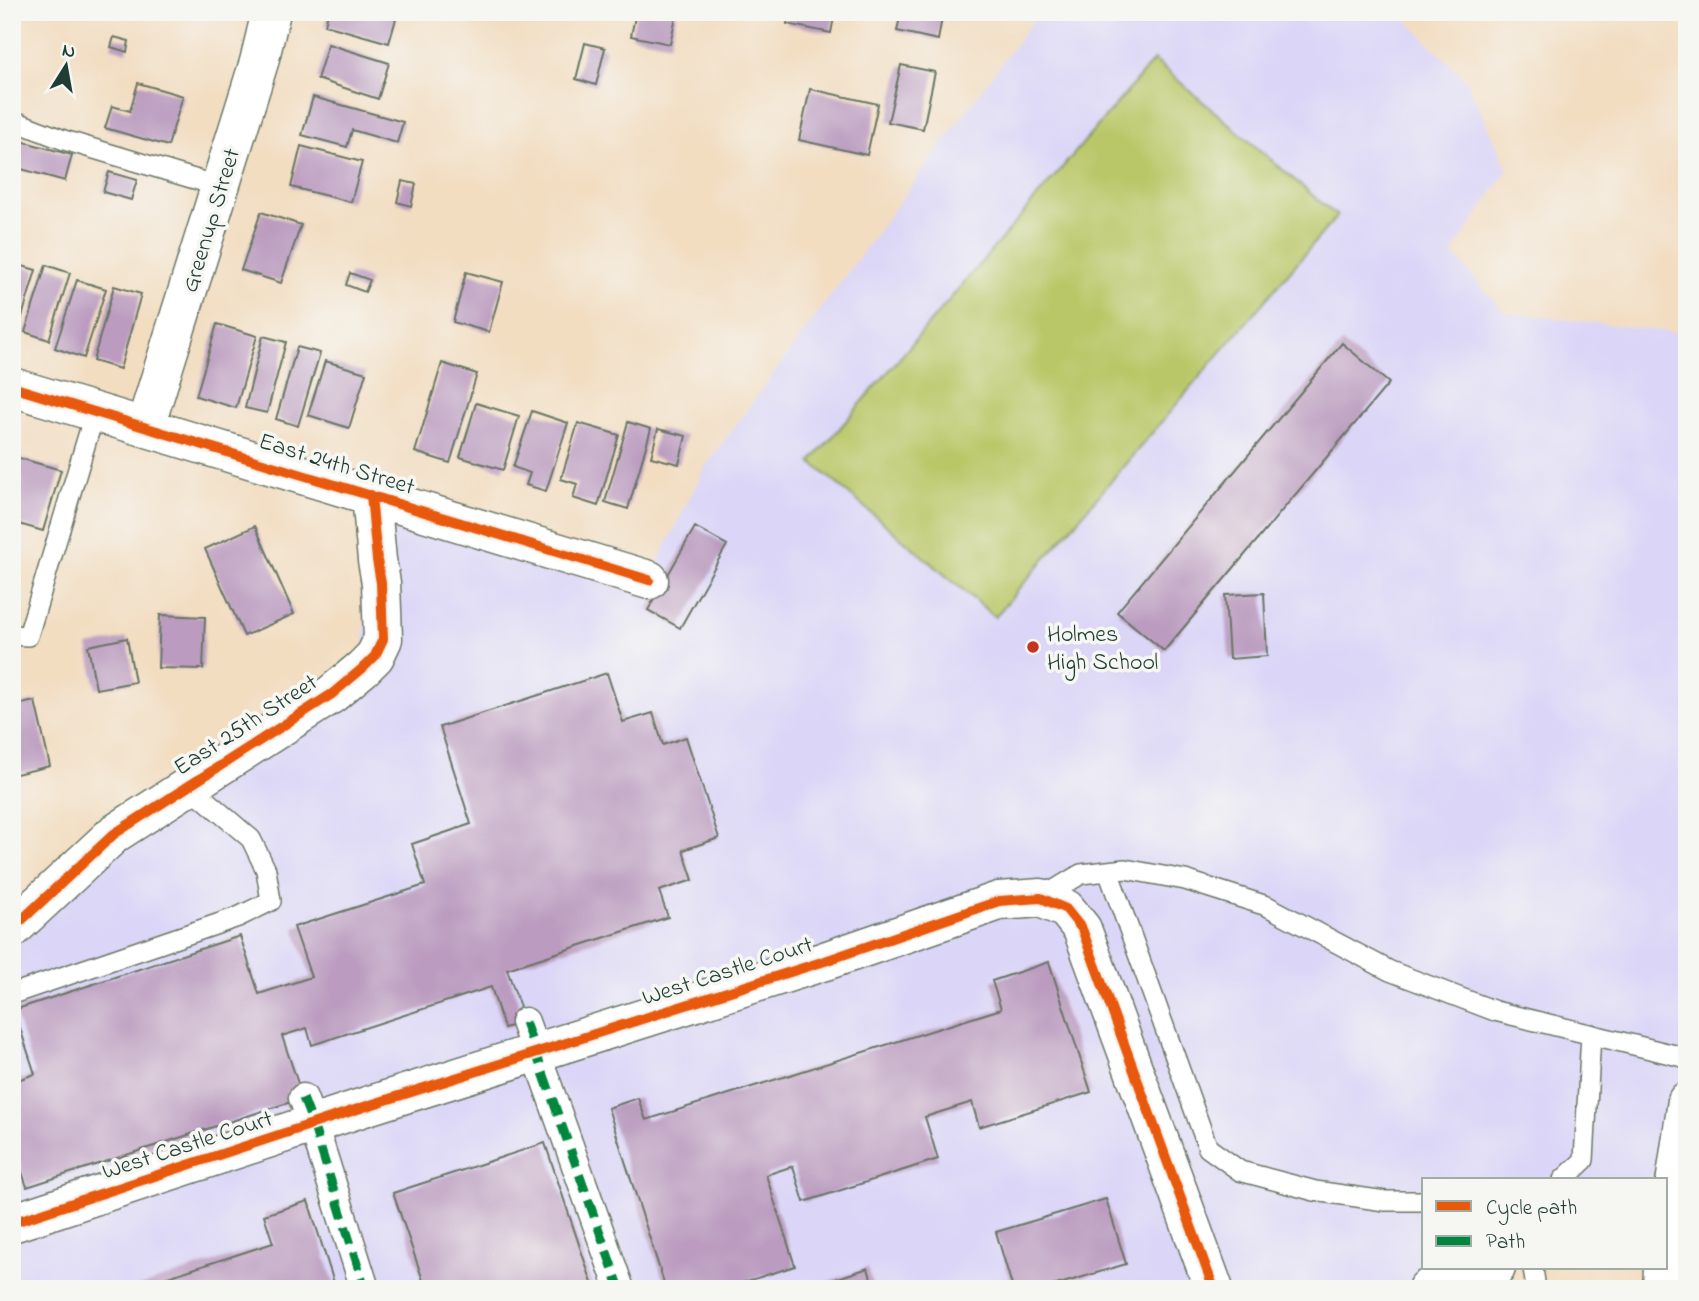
<svg xmlns="http://www.w3.org/2000/svg" width="1699" height="1301" font-family="'Indie Flower',sans-serif">
  <style>
    .built { fill: #dbd6f7 }
    .green { fill: #bac768; stroke: #6c824e; stroke-width: 2 }
    .building { fill: #bb9cc0 }
    .lines { fill: none; stroke-linecap: round; stroke-linejoin: round }
    .service-casing { stroke: #697565; stroke-width: 22 }
    .pedestrian-casing { stroke: #697565; stroke-width: 31 }
    .minor-casing { stroke: #697565; stroke-width: 41 }
    .service { stroke: #fff; stroke-width: 19 }
    .pedestrian { stroke: #fff; stroke-width: 28 }
    .minor { stroke: #fff; stroke-width: 38 }
    .quiet { stroke: #00873e; stroke-width: 9; stroke-dasharray: 18 9; stroke-linecap: butt }
    .cycleway-casing { stroke: #f6f6f2; stroke-width: 15 }
    .cycleway { stroke: #e8590c; stroke-width: 10 }
    .poi-dot { fill: #c8321e; stroke: #f6f6f2; stroke-width: 2.5 }
    .labels { text-anchor: middle; stroke-width: 7; stroke-linejoin: round; paint-order: stroke }
    .street-label { font-size: 24px; fill: #1f3d34; stroke: #f6f6f2 }
    .poi-label { font-size: 24px; fill: #1f3d34; stroke: #f6f6f2; text-anchor: start }
  </style>
  <rect width="100%" height="100%" fill="#f6f6f2"/>
  <filter id="ink" filterUnits="userSpaceOnUse"><feTurbulence type="fractalNoise" baseFrequency=".0143" numOctaves="2"/><feDisplacementMap in="SourceGraphic" scale="14" xChannelSelector="R" yChannelSelector="G"/><feConvolveMatrix kernelMatrix="1 2 1 2 8 2 1 2 1" color-interpolation-filters="sRGB"/></filter>
  <filter id="wash" filterUnits="userSpaceOnUse"><feTurbulence type="fractalNoise" baseFrequency=".00686" numOctaves="4" result="noise"/><feDisplacementMap in="SourceGraphic" scale="28" xChannelSelector="R" yChannelSelector="G"/><feGaussianBlur stdDeviation="1.57" result="paint"/><feColorMatrix in="noise" values="0 0 0 0 0 0 0 0 0 0 0 0 0 0 0 0 0 1.4 0 .05"/><feComposite in="paint" operator="in"/></filter>
  <g filter="url(#wash)">
    <rect width="100%" height="100%" fill="#f2ddc1"/>
    <path class="built" d="M1039,12H1399L1467,82L1508,170L1452,253L1504,312L1687,334V1101L1666,1180H1424V1268H1496L1427,1289H12V929L363,668L371,495L649,580L705,467Z"/>
    <path class="green" d="M1154,60L1337,216L995,617L811,462Z"/>
    <g id="blocks">
      <path class="building" d="M328,12H398L389,43L325,25Z
        M510,12H537L535,23L509,17Z
        M636,12H677L670,44L631,36Z
        M789,12H835L831,33L787,24Z
        M901,12H943L938,40L897,31Z
        M114,37L129,41L127,52L111,47Z
        M585,43L605,48L596,85L576,79Z
        M328,44L389,63L378,99L317,79Z
        M901,65L935,72L923,129L888,122Z
        M138,83L183,96L168,146L105,128L112,106L130,111Z
        M810,89L878,104L867,155L799,140Z
        M313,97L403,122L397,143L352,130L347,147L302,135Z
        M21,141L72,155L65,181L14,167Z
        M301,146L362,162L351,202L291,187Z
        M109,172L137,180L131,200L103,192Z
        M402,181L416,184L411,206L397,202Z
        M261,212L301,225L281,283L241,270Z
        M12,263L36,270L18,330L12,329Z
        M46,265L70,273L49,340L25,332Z
        M466,272L503,282L489,332L453,322Z
        M350,273L370,280L365,292L346,285Z
        M77,280L106,289L84,358L55,348Z
        M114,286L141,294L120,369L93,361Z
        M217,324L257,336L236,408L196,396Z
        M263,336L286,342L267,413L245,408Z
        M1342,343L1389,383L1164,651L1117,612Z
        M297,347L320,353L298,426L276,419Z
        M325,361L366,373L349,428L308,415Z
        M442,363L477,374L450,463L415,452Z
        M476,403L519,416L503,470L460,457Z
        M532,411L568,423L546,491L526,485L530,473L513,467Z
        M628,422L651,429L628,509L605,502Z
        M578,423L619,435L598,506L573,498L577,484L561,479Z
        M658,429L686,436L679,464L651,457Z
        M12,456L61,470L43,531L12,522Z
        M255,526L294,614L244,636L205,549Z
        M695,527L727,545L680,628L648,610Z
        M1264,593L1267,656L1229,659L1225,595Z
        M160,615L205,617L203,669L158,668Z
        M127,638L135,682L96,689L88,646Z
        M607,673L623,722L653,713L663,745L686,737L719,838L683,850L693,880L659,891L668,917L507,969L525,1022L504,1028L491,987L312,1045L307,1028L282,1036L303,1098L27,1187L12,1142V1082L35,1074L14,1010L240,936L259,994L311,977L294,927L425,885L412,844L471,824L440,727Z
        M35,701L50,766L12,775V706Z
        M1049,962L1091,1092L979,1127L972,1102L925,1117L938,1159L804,1202L793,1166L766,1175L795,1266L722,1289H666L608,1108L638,1098L646,1120L1001,1009L992,981Z
        M545,1143L594,1289H426L393,1193Z
        M1106,1199L1126,1264L1043,1289H1013L996,1232Z
        M308,1201L336,1289H131L273,1243L264,1215Z
        M868,1268L874,1289H808V1288Z"/>
    </g>
  </g>
  <g filter="url(#ink)">
    <use href="#blocks" fill-opacity="0" stroke="#697565" stroke-width="2"/>
    <g class="lines">
      <g class="service-casing">
        <path id="service" d="M12,120L64,140L221,187
          M12,635L28,636L95,412
          M1108,871L1208,1148L1240,1171L1315,1191L1385,1201H1424
          M1041,898L1081,874L1125,869L1185,880L1267,906L1390,971L1495,1011L1687,1058
          M12,994L238,917L271,901L266,870L251,839L188,785
          M1563,1180L1584,1160L1591,1034
          M1533,1268L1536,1289"/>
      </g>
      <g class="pedestrian-casing">
        <path id="pedestrian" d="M525,1022L620,1289
          M303,1098L313,1124L365,1289"/>
      </g>
      <g class="minor-casing">
        <path id="minor" d="M12,387L649,580
          M145,427L259,62L271,12
          M12,929L114,834L332,694L363,668L375,656L383,639L381,583L377,560L371,495
          M12,1223L367,1106L825,961L999,901L1041,898L1066,909L1082,929L1214,1289
          M1666,1246L1687,1101
          M1427,1289L1496,1268
          M1662,1289L1663,1268"/>
      </g>
      <use href="#service" class="service"/>
      <use href="#pedestrian" class="pedestrian"/>
      <use href="#minor" class="minor"/>
      <path class="quiet" d="M525,1022L620,1289
        M303,1098L313,1124L365,1289"/>
      <g class="cycleway-casing">
        <path id="cycleway" d="M12,387L649,580
          M12,929L114,834L332,694L363,668L375,656L383,639L381,583L377,560L371,495
          M12,1223L367,1106L825,961L999,901L1041,898L1066,909L1082,929L1214,1289"/>
      </g>
      <use href="#cycleway" class="cycleway"/>
    </g>
  </g>
  <circle class="poi-dot" cx="1033" cy="647" r="7"/>
  <g class="labels">
    <g class="street-label">
      <text transform="translate(210 220) rotate(-73)" y="8">Greenup Street</text>
      <text transform="translate(337 463) rotate(17)" y="8">East 24th Street</text>
      <text transform="translate(245 724) rotate(-33)" y="8">East 25th Street</text>
      <text transform="translate(727 970) rotate(-18)" y="8">West Castle Court</text>
      <text transform="translate(187 1144) rotate(-18)" y="8">West Castle Court</text>
    </g>
    <g class="poi-label">
      <text x="1047" y="641">Holmes<tspan x="1047" dy="28">High School</tspan></text>
    </g>
  </g>
  <rect width="1699" height="1301" fill="none" stroke="#f6f6f2" stroke-width="42"/>
  <rect x="1422" y="1178" width="245" height="91" fill="#f6f6f2" stroke="#a0aca6" stroke-width="2"/>
  <rect x="1436" y="1201" width="35" height="10" fill="#e8590c" stroke="#a0aca6" stroke-width="2"/>
  <text x="1486" y="1214" font-size="21" fill="#1f3d34">Cycle path</text>
  <rect x="1436" y="1236" width="35" height="10" fill="#00873e" stroke="#a0aca6" stroke-width="2"/>
  <text x="1486" y="1248" font-size="21" fill="#1f3d34">Path</text>
  <g transform="translate(66 66) rotate(11)" stroke="#f6f6f2" stroke-width="5" paint-order="stroke">
  <path d="M0-5L12 26L0 18L-12 26Z" fill="#1f3d34"/>
  <text y="-10" font-size="19" font-weight="bold" text-anchor="middle" fill="#1f3d34">N</text>
  </g>
</svg>
